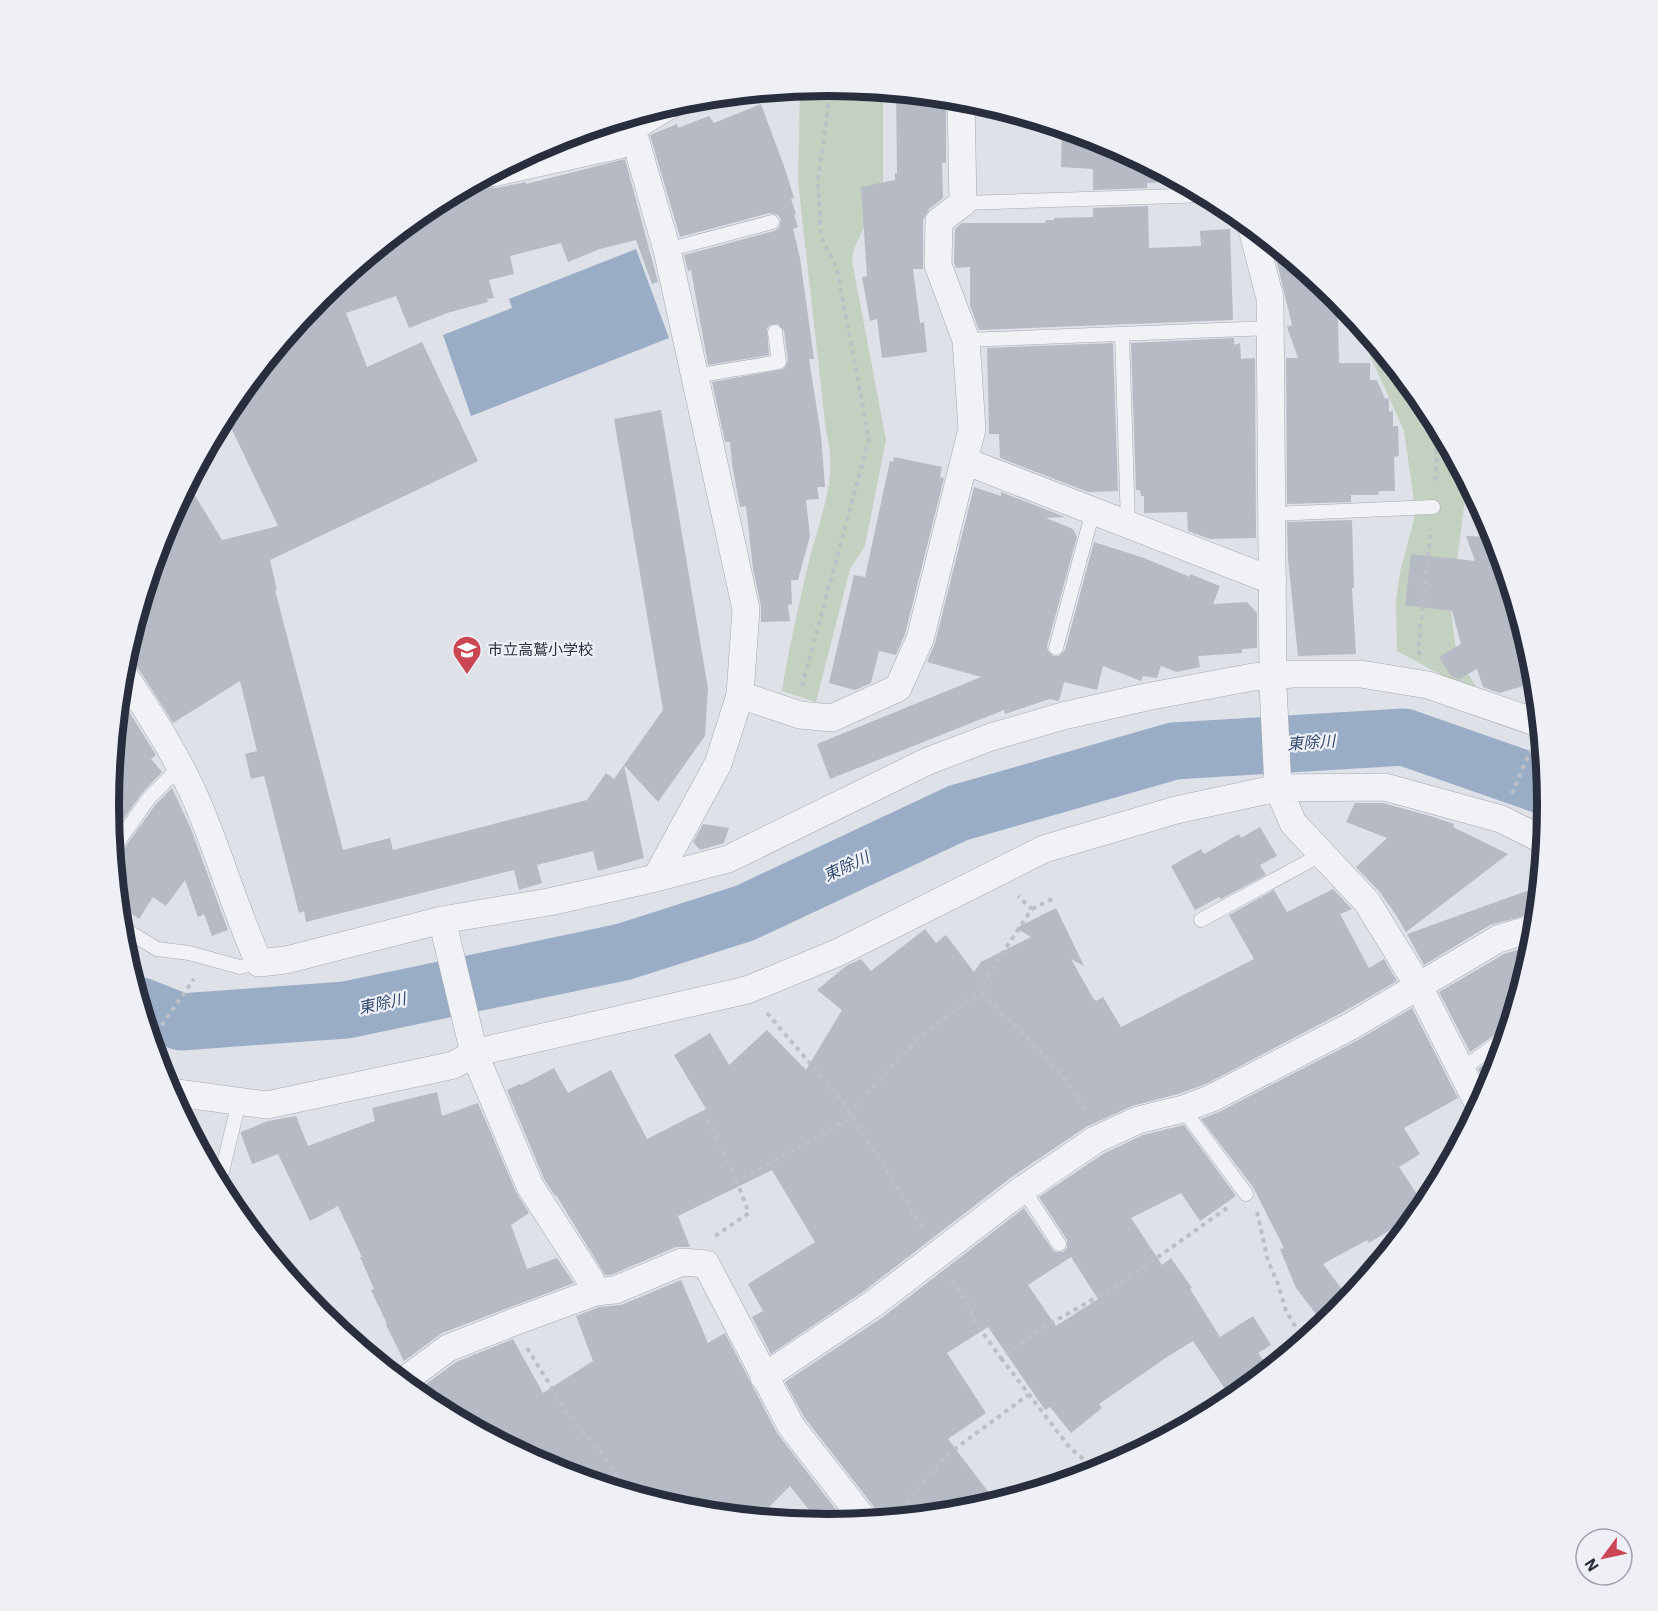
<svg xmlns="http://www.w3.org/2000/svg" width="1658" height="1611" font-family="'IBM Plex Sans','Noto Sans JP',sans-serif">
  <style>
    .green { fill: #c3d1c0 }
    .water { fill: #9aadc7 }
    .lines { fill: none; stroke-linecap: round; stroke-linejoin: round }
    .river { stroke: #9aadc7; stroke-width: 57 }
    .building { fill: #b6bac4; fill-rule: evenodd }
    .lane-casing { stroke: #a4a8b1; stroke-width: 15 }
    .street-casing { stroke: #a4a8b1; stroke-width: 28 }
    .path { stroke: #bdbfc6; stroke-width: 4; stroke-dasharray: 4.5 4.5; stroke-linecap: butt }
    .lane { stroke: #f1f2f6; stroke-width: 14 }
    .street { stroke: #f1f2f6; stroke-width: 27 }
    .labels { text-anchor: middle; stroke-width: 4.5; stroke-linejoin: round; paint-order: stroke }
    .poi-label { font-size: 15px; fill: #282e3e; stroke: #eef0f5; text-anchor: start }
    .water-label { font-size: 16px; font-style: italic; fill: #334b70; stroke: #eef0f5 }
    .rim { fill: none; stroke: #282e3e; stroke-width: 8 }
  </style>
  <rect width="100%" height="100%" fill="#dee1e7"/>
  <path class="green" d="M829,86L882,91L883,96V184L854,249L852,261L886,440L865,546L850,569L816,702L782,691C789,647 799,604 809,561C820,517 839,477 826,431L798,181L800,88Z
    M1350,311L1428,406L1467,482L1451,610L1455,644L1464,668L1484,698L1397,651L1396,602L1400,572L1414,520L1413,494L1404,431Z"/>
  <path class="water" d="M636,249L669,338L471,416L443,335L512,308L509,299Z"/>
  <g class="lines">
    <path class="river" d="M141,1006L181,1022L346,1010L623,952L745,913L958,813L1174,751L1404,737L1547,787"/>
  </g>
  <path class="building" d="M896,92L946,97V163H942L943,198L929,209L923,220V269H913L920,323L924,322L927,352L882,358L877,319L870,321L862,277L867,276L861,187L895,180V173H897Z
    M761,104L785,169L794,198L791,199L796,214L794,215L798,227L793,229L800,258L814,359H809L821,435L825,487H817L819,499L806,500L810,536L798,580H791L792,604L788,605L790,621L761,622V606L753,569L746,506L740,507L732,464L730,442H725L712,382L784,369L788,361L784,331L778,324L770,325L767,328L769,355L708,365L691,270L688,271L684,255L774,231L779,228L781,220L778,215L770,213L680,237L650,135L677,124L678,128L709,116L714,123Z
    M1062,127L1105,140L1181,181L1147,183V188L1093,190V169L1061,167Z
    M625,159L658,282L652,284L636,240L600,249L568,262L561,243L510,256L514,274L489,280L494,298L487,299L488,302L447,313L409,328L396,296L346,313L367,367L422,342L478,461L270,560L277,590H275L343,850L390,838L393,850L587,800L606,773L614,779L663,710L614,419L661,410L708,688L705,736L658,802L624,765L644,858L598,871L593,851L537,865L542,883L519,890L514,870L306,922L304,911L299,913L264,776L251,779L245,754L257,751L240,681L173,723L135,663L125,657L164,530L188,484L222,540L278,526L225,415L231,405L316,301L334,294L332,286L429,207L447,197L487,187L496,188L526,182V184Z
    M1148,206L1149,248L1201,246L1200,231L1230,229L1233,320L979,330L970,306V267L956,268L954,262L955,229L962,223H1046L1045,220H1054V218L1093,217V208Z
    M1272,242L1329,289L1338,321L1339,363H1370V380H1377L1385,399L1389,398V412L1393,411V426H1398L1399,456L1394,457L1395,491H1379L1378,495H1351V502L1287,504L1286,358H1298L1287,327L1292,325Z
    M1234,338V345L1240,343L1241,359L1255,358L1256,538L1210,539L1188,531L1187,512L1144,513V496H1141L1140,490H1136L1131,343Z
    M1113,343L1118,491L1088,492L1000,458L999,434H989L987,348Z
    M894,457L942,467L940,477L944,478L905,634L896,655L879,651L871,683L855,690L829,683L854,575L865,577L890,461L893,462Z
    M974,487L1001,496V492L1065,517L1046,518L1073,529L1077,537L1047,646L1048,651L1053,656H1059L1065,650L1094,542L1144,558L1190,577V574L1220,586L1213,604L1247,602L1257,613V648L1242,649V653L1198,656L1200,667L1177,672L1161,666L1157,678L1143,676L1141,681L1103,666L1097,690L1064,682L1059,701L1050,699L1005,714L1004,710L830,779L817,744L981,677L927,662L935,643Z
    M1352,520L1354,588H1352L1356,654L1298,656L1288,559L1287,522Z
    M1466,536L1496,537L1509,580L1503,582L1520,645L1528,643L1535,665L1537,682L1499,693L1483,687L1477,669L1459,679L1451,676L1439,657L1461,644L1452,611L1405,605L1411,554L1475,561Z
    M120,697L156,755L151,759L162,772L142,793L112,835L109,805Z
    M172,788L191,829L228,930L212,936L204,914L198,917L185,880L166,906L153,897L139,919L119,905L114,858L120,854L156,804Z
    M1355,803H1383L1430,816L1454,824L1453,827L1508,854L1406,932L1396,915L1379,891L1356,867L1387,838L1346,822Z
    M703,824L729,828L724,843L700,850L693,842Z
    M1260,827L1277,856L1260,865L1266,875L1221,899L1219,897L1195,910L1171,866L1201,849L1204,854L1239,834L1241,838Z
    M1541,886L1539,912L1490,925L1424,965L1407,934Z
    M1333,889L1352,909L1340,914L1369,968L1384,959L1397,981L1343,1012L1206,1084L1178,1094L1132,1106L1086,1127L1013,1176L864,1291L771,1354L752,1317L763,1311L748,1284L815,1242L772,1170L678,1216L690,1247H676L611,1275H605L556,1195L555,1196L544,1179L507,1090L520,1084L521,1085L554,1068L568,1093L611,1070L647,1139L706,1109L674,1055L710,1033L729,1065L767,1030L806,1070L842,1010L817,990L846,966L861,959L871,971L925,929L936,943L946,935L974,972L981,962L1031,937L1016,928L1056,908L1084,966L1071,959L1093,998L1096,1001L1103,997L1121,1027L1254,959L1229,915L1274,890L1287,912Z
    M1524,948L1532,958L1510,1028L1503,1029L1470,1052L1439,992L1504,954Z
    M1412,1008L1458,1098L1404,1128L1420,1154L1399,1167L1426,1208L1369,1243L1367,1240L1323,1264L1350,1300L1338,1315L1325,1326L1296,1288L1280,1249L1284,1248L1253,1187L1201,1119L1219,1112L1358,1040Z
    M1503,1050L1494,1081L1489,1090L1478,1069Z
    M437,1092L442,1116L478,1103L516,1192L529,1213L511,1225L527,1269L557,1258L574,1283L442,1333L404,1361L386,1325L387,1324L371,1290L374,1289L360,1257H362L338,1206L310,1221L278,1154L252,1164L241,1134V1132L268,1121L296,1116L308,1146L375,1121L372,1108Z
    M1184,1125L1236,1196L1200,1221L1181,1193L1131,1218L1162,1265L1171,1258L1192,1288L1190,1289L1220,1337L1253,1316L1271,1345L1258,1353L1267,1365L1265,1366L1269,1372L1233,1401L1193,1341L1167,1357L1099,1404L1102,1408L1071,1433L1050,1407L1045,1410L988,1327L947,1353L986,1413L948,1439L993,1498L979,1509L969,1512L882,1520L878,1512L804,1417L785,1382L883,1317L1024,1208L1052,1249L1055,1252H1063L1067,1248V1240L1039,1197L1103,1154L1143,1135ZM1071,1257L1098,1299L1056,1326L1028,1285Z
    M681,1280L708,1343L725,1333L777,1433L847,1524L821,1525L790,1486L758,1518L688,1512L553,1471L429,1404L415,1392L456,1362L513,1339L543,1393L593,1361L576,1316L599,1307L621,1305Z"/>
  <g class="lines">
    <g class="lane-casing">
      <path id="lane" d="M963,203L1208,195
        M667,250L772,222
        M1122,334L1128,524
        M966,340L1271,328
        M694,376L779,362L775,332
        M1273,514L1433,507
        M1056,648L1093,511
        M113,849L149,798L180,767
        M1201,920L1322,854
        M121,927L157,949L189,953L240,967L259,963
        M1461,1070L1508,1036
        M1183,1109L1246,1194
        M219,1184L239,1102
        M1023,1189L1059,1244"/>
    </g>
    <g class="street-casing">
      <path id="street" d="M493,173L619,145L632,128L672,104
        M1251,225L1270,298L1273,686L1278,788L1293,823L1367,902L1418,985L1480,1107
        M965,461L1273,581
        M122,672C150,714 178,757 198,804C220,856 236,911 259,963L286,960L442,920L549,902L656,878L718,764L740,695L746,609L667,250L632,128L627,118
        M740,695L800,715L832,718L898,688L920,639L972,429L966,340L938,265L939,221L963,203L961,99
        M656,878L728,859L928,761L991,737L1063,716L1146,697L1253,677L1293,674H1361L1428,685L1541,724
        M442,920L474,1053L530,1186L590,1279L595,1292
        M170,1092L267,1105L454,1065L474,1053L747,990L837,953L1044,849L1176,810L1278,788L1385,787L1501,819L1545,841
        M764,1377L873,1304L1023,1189L1095,1140L1138,1120L1183,1109L1212,1098L1351,1026L1498,939L1537,927
        M402,1382L448,1348L514,1322L595,1292L615,1290L682,1262L706,1264L791,1426L866,1522"/>
    </g>
    <path class="path" d="M1427,405L1437,454L1435,485
      M1420,655L1418,650L1431,529
      M802,686L869,439L837,269L821,236L818,180L831,86
      M1512,794L1530,751
      M1032,909L1056,897
      M981,994L985,979L1032,909L1018,896
      M767,1013L844,1103L924,1230
      M151,1040L194,979
      M708,1119L737,1182
      M1257,1212L1268,1261L1278,1284L1286,1311L1305,1342
      M715,1236L749,1213L737,1182L852,1117L856,1105L917,1040L969,1000L981,994L1024,1034L1065,1079L1087,1113
      M952,1280L970,1308L973,1319L1001,1358L1034,1333L1123,1282L1227,1208
      M527,1348L573,1422L598,1448L630,1494
      M1001,1358L1070,1448L1099,1472
      M894,1517L948,1454L1028,1395"/>
    <use href="#lane" class="lane"/>
    <use href="#street" class="street"/>
  </g>
  <defs>
    <g id="school-pin" transform="scale(1.5)"><path d="M0 17L-7.5 6A9.5 9.5 0 1 1 7.5 6Z" fill="#ca4652" stroke="#eef0f5"/><path d="M0-5L7-2L0 1L-7-2ZM-4 1L0 2.5L4 1V4Q0 6-4 4Z" fill="#fff"/></g>
  </defs>
  <g fill-rule="evenodd">
    <use href="#school-pin" x="467" y="650"/>
  </g>
  <g class="labels">
    <g class="poi-label">
      <text x="488" y="655">市立高鷲小学校</text>
    </g>
    <g class="water-label">
      <text transform="translate(1311 742) rotate(-4)" y="6">東除川</text>
      <text transform="translate(846 866) rotate(-25)" y="6">東除川</text>
      <text transform="translate(382 1003) rotate(-12)" y="6">東除川</text>
    </g>
  </g>
  <path d="M0 0H1658V1611H0ZM119 805a709 709 0 1 1 1418 0a709 709 0 1 1-1418 0Z" fill="#eef0f5" fill-rule="evenodd"/>
  <path class="rim" d="M119 805a709 709 0 1 1 1418 0a709 709 0 1 1-1418 0Z"/>
  <g transform="translate(1604 1557) rotate(237)"><circle r="28" fill="#eef0f5" stroke="#9fa2ac" stroke-width="1.5"/>
  <path d="M0-4.5L10 22L0 15L-10 22Z" fill="#ca4652"/>
  <text y="-9" font-size="16" font-weight="bold" text-anchor="middle" fill="#282e3e">N</text>
  </g>
</svg>
